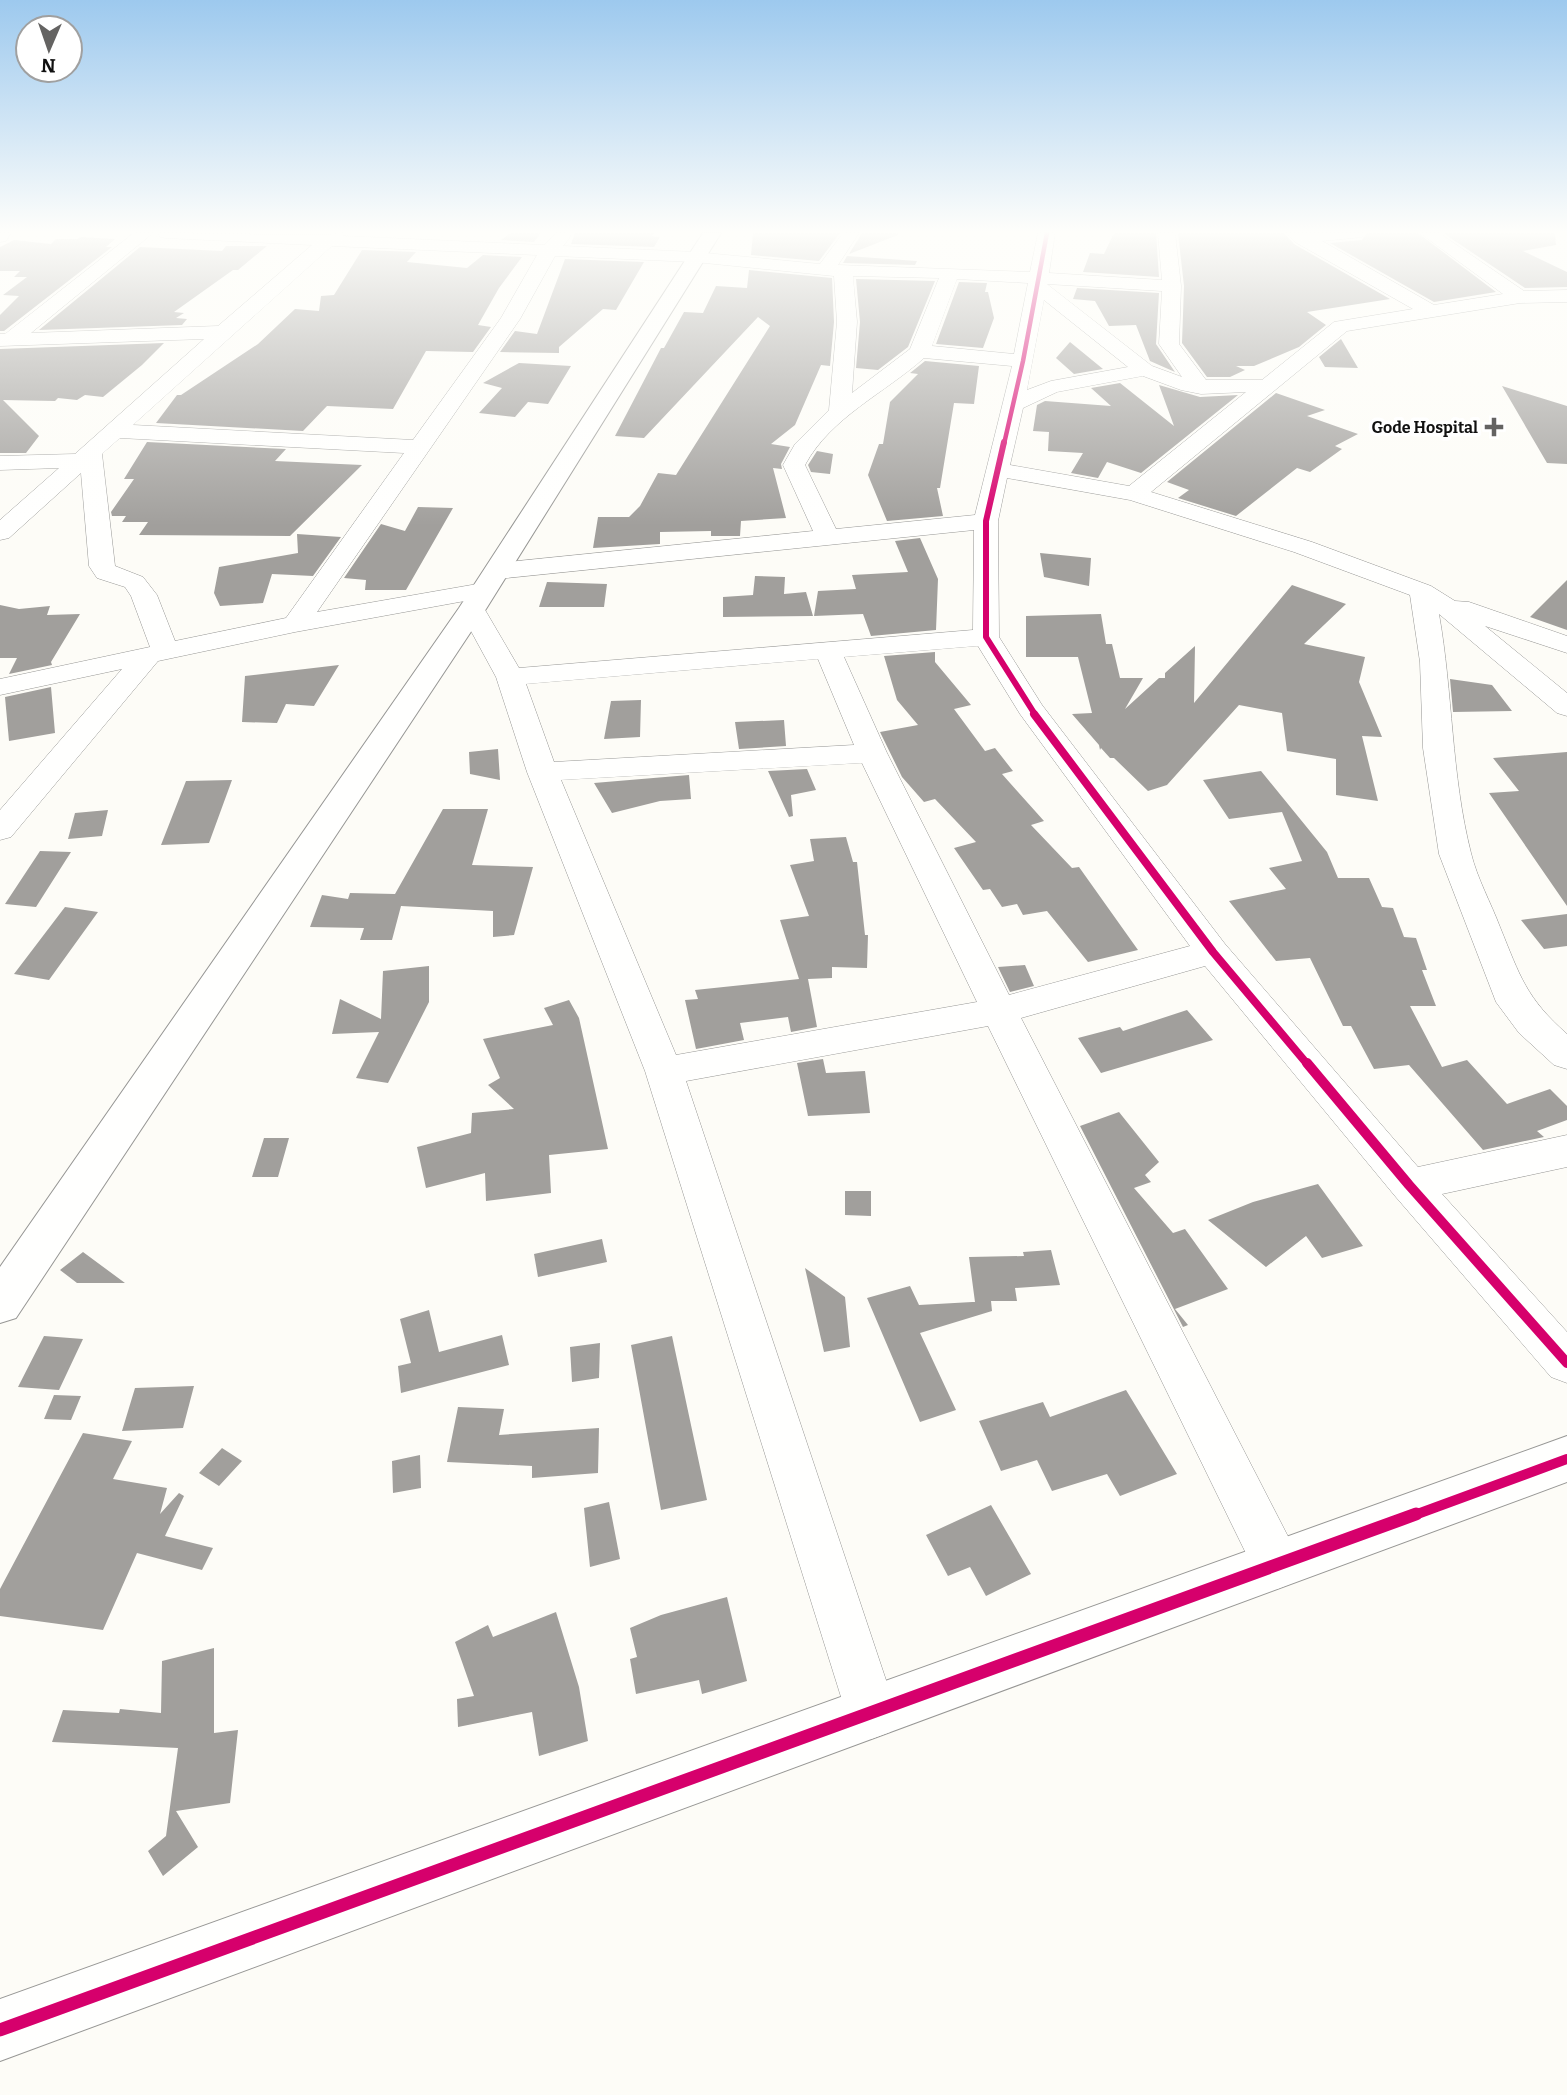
<svg xmlns="http://www.w3.org/2000/svg" width="1567" height="2095" font-family="Bitter,serif">
  <style>
    .building { fill: #a19f9c }
    .lines { fill: none; stroke-linecap: round; stroke-linejoin: round }
    .minor-casing { stroke: #979795; stroke-width: 1 }
    .tertiary-casing { stroke: #979795; stroke-width: 2 }
    .minor { fill: #fffffe; fill-rule: evenodd }
    .tertiary { fill: #fffffe; fill-rule: evenodd }
    .cycleway-far4-casing { stroke: #fff; stroke-width: 7 }
    .cycleway-far3-casing { stroke: #fff; stroke-width: 9 }
    .cycleway-far2-casing { stroke: #fff; stroke-width: 11 }
    .cycleway-far1-casing { stroke: #fff; stroke-width: 14 }
    .cycleway-casing { stroke: #fff; stroke-width: 18 }
    .cycleway-far4 { stroke: #d6006c; stroke-width: 4.5 }
    .cycleway-far3 { stroke: #d6006c; stroke-width: 6 }
    .cycleway-far2 { stroke: #d6006c; stroke-width: 8 }
    .cycleway-far1 { stroke: #d6006c; stroke-width: 10 }
    .cycleway { stroke: #d6006c; stroke-width: 13 }
    .poi-dot { fill: #646362; stroke: #fff; stroke-width: 2.5 }
    .labels { text-anchor: middle; stroke-width: 7; stroke-linejoin: round; paint-order: stroke }
    .far-poi-label { font-size: 16px; font-weight: bold; fill: #111; stroke: #fff; text-anchor: end }
  </style>
  <rect width="100%" height="100%" fill="#fdfcf7"/>
  <path class="building" d="M511,233H541L534,242L501,240Z
    M575,233H654L652,236L660,237L654,247L571,244Z
    M753,233H840L819,261L751,255Z
    M862,233H898V235L849,254Z
    M1114,233H1156L1159,277L1083,272L1090,253L1104,254Z
    M1178,233H1284L1294,244L1390,299L1307,312L1326,325L1299,347L1254,366H1236L1245,370L1230,377H1207L1182,343L1184,286Z
    M1367,233H1418L1496,292L1434,302L1330,243L1362,240Z
    M1443,233H1555L1556,245L1523,251L1567,272V287L1525,288Z
    M81,237L115,239L106,247H112L4,331H0V315L19,296L3,295L27,277H14L20,271H0V247L14,240L51,244L56,239H77Z
    M226,246H267L238,270H233L174,312L184,313L176,318L187,319L182,325L39,330L140,247L222,251Z
    M362,250L416,252L407,262L467,268L483,255L522,257L499,288L478,325L491,327L473,352L426,351L393,409L327,406L303,431L156,423L177,395H181L258,344L295,309L319,311L321,296L334,295Z
    M847,256L917,261L915,265L843,263Z
    M565,259L644,262L616,310L603,309L559,347V353L500,352L515,331L537,334Z
    M749,270L832,278L834,322L830,366L821,365L795,425L771,444L790,447L781,464L782,469L773,468L786,518L741,521L740,536H711V531L660,532V544L593,548L598,517H629L640,506L658,473L676,475L770,326L758,317L644,438L615,436L661,348H664L684,312L703,313L716,286L747,288Z
    M856,279L935,281L908,347L878,370L856,368L860,322Z
    M959,282L987,283L985,292H988L994,318L983,348L936,344Z
    M1077,288L1159,293L1156,344L1175,372L1150,361L1136,325L1109,326L1095,301L1073,299Z
    M1341,339L1358,368L1325,367L1319,357Z
    M1070,342L1103,369L1074,374L1056,358Z
    M164,343L142,365L103,397L85,395L77,400L58,398L55,401L3,400L39,436L26,453H0V349Z
    M925,361L979,366L974,404L954,403L940,488H937L943,516L887,521L868,475L879,444H883L890,402L918,374L910,373Z
    M519,363L571,366L548,404L528,402L515,417L479,413L502,388L483,383Z
    M1120,383L1174,426L1159,385L1200,397L1238,395L1141,473L1107,462L1098,478L1071,473L1083,453L1048,451L1049,432L1033,431L1037,405L1045,401L1111,406L1091,388Z
    M1502,386L1567,406V464L1547,463Z
    M1276,393L1325,410L1307,416L1358,434L1335,446L1342,449L1310,472L1297,468L1236,516L1178,498L1189,490L1167,482Z
    M147,442L286,449L275,461L362,465L290,536L139,535L148,522H122L126,516H112L111,512L134,479H124Z
    M817,451L833,454L830,474L811,472L808,465Z
    M418,507L453,508L406,590H365L366,580L344,578L381,524L405,531Z
    M297,534L341,537L313,576L272,574L263,603L220,606L214,593L219,567L298,553Z
    M920,538L938,579L936,630L871,636L863,614L814,616L818,591L856,589L852,575L908,572L895,541Z
    M1040,553L1091,558L1089,586L1044,577Z
    M755,576L785,577L784,594L806,592L813,616L723,617V597L753,595Z
    M1567,580V630L1530,617Z
    M547,582L607,584L604,607H539Z
    M1292,585L1346,604L1304,644L1365,657L1359,682L1382,737L1362,736L1378,801L1336,795V759L1287,751L1282,713L1239,705L1167,785L1148,791L1114,758H1110L1101,748L1100,750L1099,745L1072,714L1092,713L1078,657H1026V616L1101,614L1106,644H1112L1120,678H1143L1125,709L1159,678H1165V673L1195,646L1194,703Z
    M0,605L19,609L50,606L47,615L80,614L51,662L52,665L9,674L17,658H0Z
    M935,652V662L971,705L954,709L985,751L995,748L1013,771L1002,774L1044,821L1031,825L1072,868L1079,867L1138,950L1088,962L1047,911L1023,915L1017,904L1002,907L990,889L983,890L954,848L976,842L935,799L924,802L902,777L880,732L918,725L897,700L884,656Z
    M339,665L314,706L286,704L277,723L242,722L245,676Z
    M1450,679L1492,685L1512,711L1453,712Z
    M51,687L55,733L9,741L5,697Z
    M641,700L640,737L604,739L611,701Z
    M784,720L786,746L739,749L735,722Z
    M498,749L500,780L470,774L469,752Z
    M1567,752V906L1489,793L1519,791L1493,758Z
    M807,769L816,790L791,795L793,816L789,817L768,771Z
    M1261,771L1327,852L1338,878H1369L1382,907L1393,908L1404,937L1416,938L1427,970H1422L1436,1006H1410L1442,1067L1467,1060L1507,1104L1550,1089L1567,1106V1120L1537,1131L1544,1137L1483,1150L1409,1065L1374,1069L1351,1026H1343L1310,958L1276,961L1229,901L1286,889L1269,868L1302,861L1282,812L1229,819L1203,780Z
    M689,775L691,799L660,801L612,813L594,783Z
    M232,780L209,843L161,845L186,781Z
    M443,809H488L472,865L533,867L514,935L493,937V911L401,906L392,940H360L364,928L310,927L322,895L348,899L350,893L395,894Z
    M108,810L102,836L68,839L75,813Z
    M846,837L853,862H857L865,935H868L867,968L832,967V978L808,979L817,1027L791,1032L788,1017L740,1023L744,1040L696,1049L685,1000L698,999L695,990L799,979L780,920L809,916L790,865L814,861L810,839Z
    M40,851L71,852L36,907L5,904Z
    M65,907L98,912L49,980L14,974Z
    M1567,914V946L1544,949L1521,920Z
    M1025,965L1034,986L1010,992L998,967Z
    M429,966V1002L388,1083L356,1078L379,1032L332,1034L340,999L381,1019L383,971Z
    M569,1000L579,1018L608,1149L549,1155L551,1193L486,1201L485,1173L426,1188L417,1147L471,1133L472,1113L514,1109L488,1085L500,1078L483,1039L553,1025L544,1008Z
    M1187,1010L1213,1040L1101,1073L1078,1038L1120,1027L1123,1031Z
    M823,1059L826,1073L865,1071L870,1113L808,1116L797,1063Z
    M1119,1112L1159,1162L1145,1175L1151,1182L1134,1188L1173,1233L1185,1229L1228,1289L1175,1309L1188,1325L1183,1327L1080,1126Z
    M264,1138H289L278,1177H252Z
    M1318,1184L1363,1246L1322,1258L1306,1236L1266,1267L1208,1220L1253,1202Z
    M845,1191H871V1216L845,1215Z
    M602,1239L607,1262L538,1277L534,1254Z
    M1051,1250L1060,1285L1015,1288L1017,1301H991L992,1311L920,1333L956,1410L920,1422L867,1298L910,1286L919,1305L990,1301L975,1302L969,1257L1024,1256L1023,1252Z
    M83,1252L125,1283H77L60,1270Z
    M805,1268L845,1297L850,1347L824,1352Z
    M429,1310L439,1352L502,1335L509,1365L401,1393L398,1366L411,1363L400,1319Z
    M44,1336L83,1339L59,1390L18,1387Z
    M672,1336L707,1500L661,1510L631,1345Z
    M600,1343L599,1378L572,1382L570,1347Z
    M194,1386L183,1428L122,1431L135,1388Z
    M1126,1390L1177,1474L1120,1496L1107,1474L1052,1491L1037,1460L1001,1471L979,1421L1043,1402L1050,1417Z
    M54,1395L81,1396L71,1420L44,1419Z
    M458,1407L504,1409L499,1435L599,1428L598,1473L532,1478V1466L447,1462Z
    M83,1433L132,1441L113,1479L167,1488L160,1514L179,1493L184,1496L165,1536L213,1548L202,1570L137,1553L103,1630L0,1616V1589Z
    M222,1448L242,1461L219,1486L199,1473Z
    M420,1455L421,1488L393,1493L392,1461Z
    M609,1502L620,1559L590,1567L584,1508Z
    M991,1505L1031,1574L986,1596L970,1567L948,1576L926,1535Z
    M727,1597L747,1681L702,1694L699,1680L636,1694L630,1659L637,1657L630,1628L661,1615Z
    M556,1612L579,1687L588,1741L539,1756L532,1712L458,1727L457,1699L474,1696L455,1642L488,1625L493,1637Z
    M214,1648V1733L238,1730L230,1803L176,1811L198,1847L163,1876L148,1851L166,1836L178,1748L52,1742L63,1710L119,1713L120,1709L161,1713L162,1661Z"/>
  <g class="lines">
    <g class="minor-casing">
      <path id="minor" d="M0,233H11L6,241L0,242Z
        M134,233H153L31,333L218,326L312,245L166,238L160,237L158,233L323,235L344,233L343,236L544,245L556,233H568L571,236L563,246L695,252L820,264L843,233H859L838,265L1030,272L1038,233H1055L1049,273L1162,280L1158,233H1175L1181,286L1179,344L1206,380H1262L1334,322L1413,309L1295,242L1286,233H1364L1362,237L1322,241L1434,305L1503,294L1420,233H1439L1524,291L1567,290V302L1520,303L1347,331L1151,492L1312,542L1431,586L1455,601L1469,602L1567,636V653L1485,626L1567,693V716L1557,713L1439,614C1453,693 1451,774 1471,853C1477,878 1491,903 1500,927C1520,976 1526,998 1567,1034V1069L1554,1065L1519,1033L1496,1002L1439,854L1423,748L1420,662L1410,595L1294,552L1130,500L1007,478L998,521L999,637L1042,705L1225,944L1418,1167L1567,1135V1167L1442,1194L1567,1332V1383L1551,1377L1395,1196L1205,966L1021,1018L1294,1548L1302,1565L1294,1582L1277,1589L1260,1582L988,1026L686,1081L897,1713L890,1732L871,1739L852,1732L645,1071L527,772L496,677L459,609L463,603L472,601L481,603L519,668L973,630L974,530L497,579L488,576L484,571L488,566L497,563L813,531L783,465L795,444L829,410L837,322L834,276L695,262L555,256L520,319L317,612L483,583L492,586L496,591L492,596L295,632L158,661L11,837L0,840V810L122,669L0,695V679L150,647L131,596L125,587L97,578L89,566L81,473L9,538L0,540V520L59,468L0,470V456L75,454L204,339L0,346V334H5ZM332,246L537,255L501,318L413,440L133,425ZM853,276L939,278L910,349L852,393L857,322ZM957,279L1028,283L1014,354L932,346ZM1047,284L1162,291L1159,344L1182,377L1152,366ZM1044,300L1128,367L1051,381L1027,390ZM924,358L1012,366L975,515L836,529L805,465C831,417 885,393 924,358ZM1143,376L1181,390L1201,394L1246,392L1129,486L1010,465L1023,408L1057,392ZM120,438L404,453L286,618L175,641L157,595L143,577L115,566L102,454ZM978,646L1020,714L1190,946L1009,995L887,753L844,657ZM818,659L854,745L554,762L526,684ZM862,763L977,1002L676,1055L561,780Z"/>
    </g>
    <g class="tertiary-casing">
      <path id="tertiary" d="M703,233H721L486,609L16,1318L0,1323V1267L459,608Z
        M1567,1436V1482L0,2061V1999Z"/>
    </g>
    <use href="#minor" class="minor"/>
    <use href="#tertiary" class="tertiary"/>
    <g class="cycleway-far4-casing">
      <path id="cycleway-far4" d="M1004,444L1023,361L1047,233"/>
    </g>
    <g class="cycleway-far3-casing">
      <path id="cycleway-far3" d="M1004,442L986,521V637L1036,716"/>
    </g>
    <g class="cycleway-far2-casing">
      <path id="cycleway-far2" d="M1034,714L1213,952L1308,1065"/>
    </g>
    <g class="cycleway-far1-casing">
      <path id="cycleway-far1" d="M1307,1063L1409,1185L1567,1363
        M1412,1516L1567,1459"/>
    </g>
    <g class="cycleway-casing">
      <path id="cycleway" d="M0,2030L1416,1514"/>
    </g>
    <use href="#cycleway-far4" class="cycleway-far4"/>
    <use href="#cycleway-far3" class="cycleway-far3"/>
    <use href="#cycleway-far2" class="cycleway-far2"/>
    <use href="#cycleway-far1" class="cycleway-far1"/>
    <use href="#cycleway" class="cycleway"/>
  </g>
  <linearGradient id="sky" x2="0" y2="1"><stop stop-color="#9dc9ee"/><stop offset="0.44" stop-color="#fefefb"/><stop offset="1" stop-color="#fefefb" stop-opacity="0"/></linearGradient>
  <rect width="1567" height="526" fill="url(#sky)"/>
  <path class="poi-dot" d="M1490.5 416.5h7v7h7v7h-7v7h-7v-7h-7v-7h7z"/>
  <g class="labels">
    <g class="far-poi-label">
      <text x="1478" y="433">Gode Hospital</text>
    </g>
  </g>
  <g transform="translate(49 49) rotate(182)"><circle r="33" fill="#ffffff" stroke="#a0a0a0" stroke-width="2"/>
  <path d="M0-5L12 26L0 18L-12 26Z" fill="#646362"/>
  <text y="-10" font-size="19" font-weight="bold" text-anchor="middle" fill="#111111">N</text>
  </g>
</svg>
